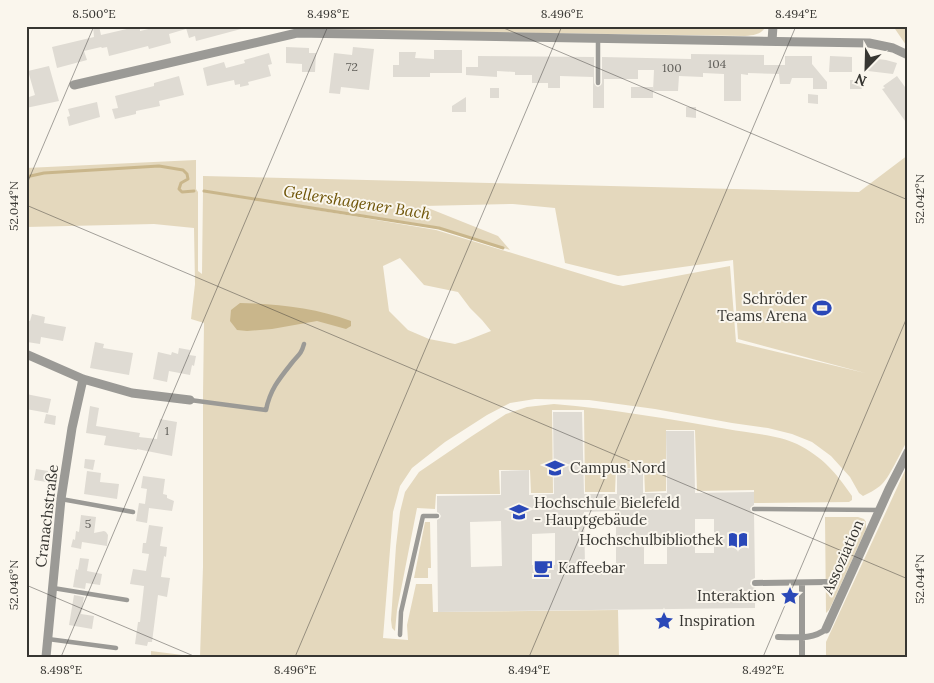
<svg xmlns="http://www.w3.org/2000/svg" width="934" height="683" font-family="Lora,serif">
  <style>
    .green { fill: #e4d8bd; fill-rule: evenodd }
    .water { fill: #c9b68b }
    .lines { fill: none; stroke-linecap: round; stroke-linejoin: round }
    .stream { stroke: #c9b68b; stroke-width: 3 }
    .building { fill: #dfdbd3; fill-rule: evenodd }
    .service { stroke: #9b9a96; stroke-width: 4.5 }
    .pedestrian { stroke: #9b9a96; stroke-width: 6 }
    .minor { stroke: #9b9a96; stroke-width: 9 }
    .ticks { fill: none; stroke: #373632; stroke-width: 1; stroke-opacity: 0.45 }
    .labels { text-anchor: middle; stroke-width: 4; stroke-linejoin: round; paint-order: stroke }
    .number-label { font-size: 12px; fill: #615f5a }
    .poi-label { font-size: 15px; fill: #373632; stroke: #faf6ed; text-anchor: start }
    .street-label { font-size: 15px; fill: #373632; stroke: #faf6ed }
    .water-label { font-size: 16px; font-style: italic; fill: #6e5407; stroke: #faf6ed }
    .neatline { fill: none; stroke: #373632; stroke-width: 2 }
    .ticks-label { font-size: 12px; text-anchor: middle; fill: #373632 }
  </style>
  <rect width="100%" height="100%" fill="#faf6ed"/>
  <path class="green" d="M310,26H766C761,35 755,35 745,36L324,30L313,29Z
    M893,26H908V45H906Z
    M908,155V440C900,452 890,478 880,486C875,490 869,493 863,496L859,493L850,477L831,456L812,442L792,434L768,428L732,423L655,409L589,400L535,399L510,403L487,415L445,442L412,468L400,486L393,512L383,638L408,640L407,625L416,584H432L433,612L618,610L619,657H200L203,567V395L204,323L191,319L195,284L194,228L154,224L26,227V168L196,160V189L198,192V271L202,274L203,191L436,230L614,284L623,286L730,266L736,342L865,373L738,339L733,260L618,276L565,263L555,208L513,204L423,206L498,236L510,250L439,227L203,190V176L859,192ZM400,258L424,285L458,292L470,308L482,320L491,331L468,340L455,344L429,339L408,330L389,311L383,266Z
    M554,404C612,409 669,419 727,429C748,433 779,435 797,444C823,457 836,473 852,496V500L849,502L754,503V490L697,491L695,430H666V491L645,492L644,468H616L615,492H585L584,410H552L553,493H531L530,470H499L500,494H436L435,509L417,508L397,610L395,631L392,628L391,620L396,546L400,512L405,492L419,472L472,436L506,414L527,407Z
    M908,464V657H826V642Z
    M825,517H858L864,519L866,522V529L833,602L829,610L826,613Z
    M425,522H430L431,568H428V578H414Z
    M151,651L198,657H151Z"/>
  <path class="water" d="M240,303C278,304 316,308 351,321V326L346,329L317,321L272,329L247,331L237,330L230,321L231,310Z"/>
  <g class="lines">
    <path class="stream" d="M26,177L44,173L159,166L183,170L187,174L188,179L181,183L179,189L182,192L194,191
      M204,191L439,228L503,248"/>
  </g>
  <path class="building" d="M93,26H99L101,35L131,28V26H140V31L161,26H241V29L196,41L195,36L189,38L186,28V29L169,34L171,43L149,49L148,46L109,56L107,47L102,48L101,47L84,51L87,60L57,68L52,47L94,37Z
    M286,47L309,48V53H316L315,72H302V64L286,63Z
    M353,47L374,49L369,90L341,87L340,94L329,93L334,53L352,55Z
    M434,50H462V73H430V77H393V65H399V52H416L415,58L434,59Z
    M269,53L272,64L268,65L271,76L248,82L249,85L240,87V84L235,85L234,80L207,86L203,68L224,62L226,68L245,63L244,60Z
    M691,54L764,55V65H785V56H812V64L827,82V89H813V78H792L790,84H780L779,74L748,73V75L741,74V101H724V74L703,73V77L679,76L678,91H653L654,70H638V79H604V108H593V77L560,76V88H548V83H532V75H515V72L497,71V77L466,75V67H478V56L594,57V83L596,86L598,87L601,85L602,83V57L691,59Z
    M830,56L852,57V72H829Z
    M870,58L886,60L897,63L893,74L868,71Z
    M49,66L59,101L26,108V98L35,95L28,71Z
    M179,76L184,95L159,101L160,106L136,111V114L115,119L112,109L118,108L115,96L154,86V83Z
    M897,76L905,87L908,84V125L882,89L885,88L883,86Z
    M850,80H862V89H850Z
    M631,87H653V98H631Z
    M490,88H499V98H490Z
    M808,94L818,95V104L808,103Z
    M466,97V112H452V106Z
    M97,102L100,117L69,126L67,117L70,116L68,109Z
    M686,107H696V118L686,117Z
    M32,314L45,317L44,323L66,327L63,341L41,337L40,344L27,342L28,335L26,334V320L30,321Z
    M95,342L104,344L103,348L133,353L129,375L90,368Z
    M179,348L190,350L189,355L196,356L194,366L192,365L190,375L169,371L167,382L153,379L158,352L171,355L172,352L178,354Z
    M26,394L51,399L48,413L26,409Z
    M90,406L99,408L96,426L140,433L139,437L157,439L160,419L177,422L172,456L137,449V450L104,445L106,436L86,433Z
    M553,412H582L584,494H617V469H643V493H667L666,431H694L695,493L754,492V505L751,507L750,509L752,512L754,513L755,578L751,580L750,584L752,587L755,588V608L438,612L437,520L440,518L441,516L439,513L437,512V496L501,495V471L529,470V495L554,494ZM616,511V565H585L584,512ZM695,519H714V553H695ZM501,521L502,566L471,567L470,522ZM555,533V565H532V534ZM644,545H667V564H644Z
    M46,414L56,416L55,425L44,423Z
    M85,459L95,460L93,470L84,468Z
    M36,469L48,471L47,482L34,480Z
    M87,471L101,473L100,482L119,484L117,499L84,494Z
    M143,476L165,479L163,494L167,495V498L174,501L172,511L149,508L147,523L136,521L139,503L145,504L147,489L141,488Z
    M81,515L96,517L94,533L104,531L106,532L108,535L107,546L82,542L81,549L71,547L73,539L75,540L76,531L79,532Z
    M149,525L163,527L160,546L167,547L166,557L164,556L161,577L170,578L167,597L158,595L152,642H148L147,646L135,644L138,622H140L144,586L130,584L133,569L146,571L149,554L142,553L143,543H146Z
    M80,558L89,559L87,571L102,574L100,585L86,583L85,589L73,587L76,569L78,570Z
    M74,595L84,597L81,614L94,616L92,629L69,625Z"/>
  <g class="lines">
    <path class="service" d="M598,39V83
      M190,400L266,410C270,390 279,379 291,364C298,355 301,355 304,344
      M61,499L133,512
      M754,509L880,510
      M53,588L127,600
      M400,635L401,612L423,516H437
      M48,639L116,648"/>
    <path class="pedestrian" d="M755,583L826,582
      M802,583V657
      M778,637C794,637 813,640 826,629"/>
    <path class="minor" d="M772,41L773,26
      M74,85L297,33L869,43L893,48L908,55
      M26,354L83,379L132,393L190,400
      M826,629L889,489L908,452
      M46,657L61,499L72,428L83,379"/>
  </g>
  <path class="ticks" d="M499,26L908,200M26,186L94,26M26,205L908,579M26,585L196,657M61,657L328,26M295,657L562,26M529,657L796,26M763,657L908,315"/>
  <defs>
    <g id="stadium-bare" transform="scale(1.5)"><path d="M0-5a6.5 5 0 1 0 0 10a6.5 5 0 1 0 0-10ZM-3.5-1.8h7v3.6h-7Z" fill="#2a48b8" stroke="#faf6ed" stroke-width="2.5" paint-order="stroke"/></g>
    <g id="university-bare" transform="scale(1.5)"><path d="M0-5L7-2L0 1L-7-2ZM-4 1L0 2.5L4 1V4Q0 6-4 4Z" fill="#2a48b8" stroke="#faf6ed" stroke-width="2.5" paint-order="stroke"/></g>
    <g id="library-bare" transform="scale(1.5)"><path d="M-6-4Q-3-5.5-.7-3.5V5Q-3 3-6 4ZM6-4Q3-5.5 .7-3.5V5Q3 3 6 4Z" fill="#2a48b8" stroke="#faf6ed" stroke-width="2.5" paint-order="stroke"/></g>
    <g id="cafe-bare" transform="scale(1.5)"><path d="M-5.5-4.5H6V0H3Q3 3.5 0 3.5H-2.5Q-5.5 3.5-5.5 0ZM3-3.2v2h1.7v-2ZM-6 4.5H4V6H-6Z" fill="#2a48b8" stroke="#faf6ed" stroke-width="2.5" paint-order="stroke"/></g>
    <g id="sight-bare" transform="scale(1.5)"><path d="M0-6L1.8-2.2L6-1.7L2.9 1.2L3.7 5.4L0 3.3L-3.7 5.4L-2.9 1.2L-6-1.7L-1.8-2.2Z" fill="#2a48b8" stroke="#faf6ed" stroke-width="2.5" paint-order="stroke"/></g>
  </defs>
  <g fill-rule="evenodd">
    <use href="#stadium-bare" x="822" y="308"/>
    <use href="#university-bare" x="555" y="468"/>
    <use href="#university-bare" x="519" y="512"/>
    <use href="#library-bare" x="738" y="540"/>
    <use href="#cafe-bare" x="543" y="568"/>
    <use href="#sight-bare" x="790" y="596"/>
    <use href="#sight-bare" x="664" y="621"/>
  </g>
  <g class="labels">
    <g class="number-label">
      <text x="717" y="68">104</text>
      <text x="352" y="71">72</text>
      <text x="672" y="72">100</text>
      <text x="167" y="435">1</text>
      <text x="88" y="528">5</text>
    </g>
    <g class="poi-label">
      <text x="807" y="304" text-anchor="end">Schröder<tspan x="807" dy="17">Teams Arena</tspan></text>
      <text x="570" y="473">Campus Nord</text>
      <text x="534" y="508">Hochschule Bielefeld<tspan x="534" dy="17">- Hauptgebäude</tspan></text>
      <text x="723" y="545" text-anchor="end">Hochschulbibliothek</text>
      <text x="558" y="573">Kaffeebar</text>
      <text x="775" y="601" text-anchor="end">Interaktion</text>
      <text x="679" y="626">Inspiration</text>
    </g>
    <g class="street-label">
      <text transform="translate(47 516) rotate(-83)" y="5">Cranachstraße</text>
      <text transform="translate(843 557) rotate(-66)" y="5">Assoziation</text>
    </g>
    <g class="water-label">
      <text transform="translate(357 202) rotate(9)" y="6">Gellershagener Bach</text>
    </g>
  </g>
  <rect width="934" height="683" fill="none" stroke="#faf6ed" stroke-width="55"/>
  <g transform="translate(866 68) rotate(203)" stroke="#faf6ed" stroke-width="4" paint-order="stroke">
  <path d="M0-4L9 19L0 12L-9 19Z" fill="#373632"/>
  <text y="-8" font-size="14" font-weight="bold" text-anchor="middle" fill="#373632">N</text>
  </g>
  <rect x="28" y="28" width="878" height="628" class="neatline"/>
  <g class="ticks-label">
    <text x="94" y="18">8.500°E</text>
    <text x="328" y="18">8.498°E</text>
    <text x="562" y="18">8.496°E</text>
    <text x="796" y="18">8.494°E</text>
    <text transform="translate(920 199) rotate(-90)" y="4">52.042°N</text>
    <text transform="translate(14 206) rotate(-90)" y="4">52.044°N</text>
    <text transform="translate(920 579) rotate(-90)" y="4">52.044°N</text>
    <text transform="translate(14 585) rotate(-90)" y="4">52.046°N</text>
    <text x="61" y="674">8.498°E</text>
    <text x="295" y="674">8.496°E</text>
    <text x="529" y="674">8.494°E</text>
    <text x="763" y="674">8.492°E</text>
  </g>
</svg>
